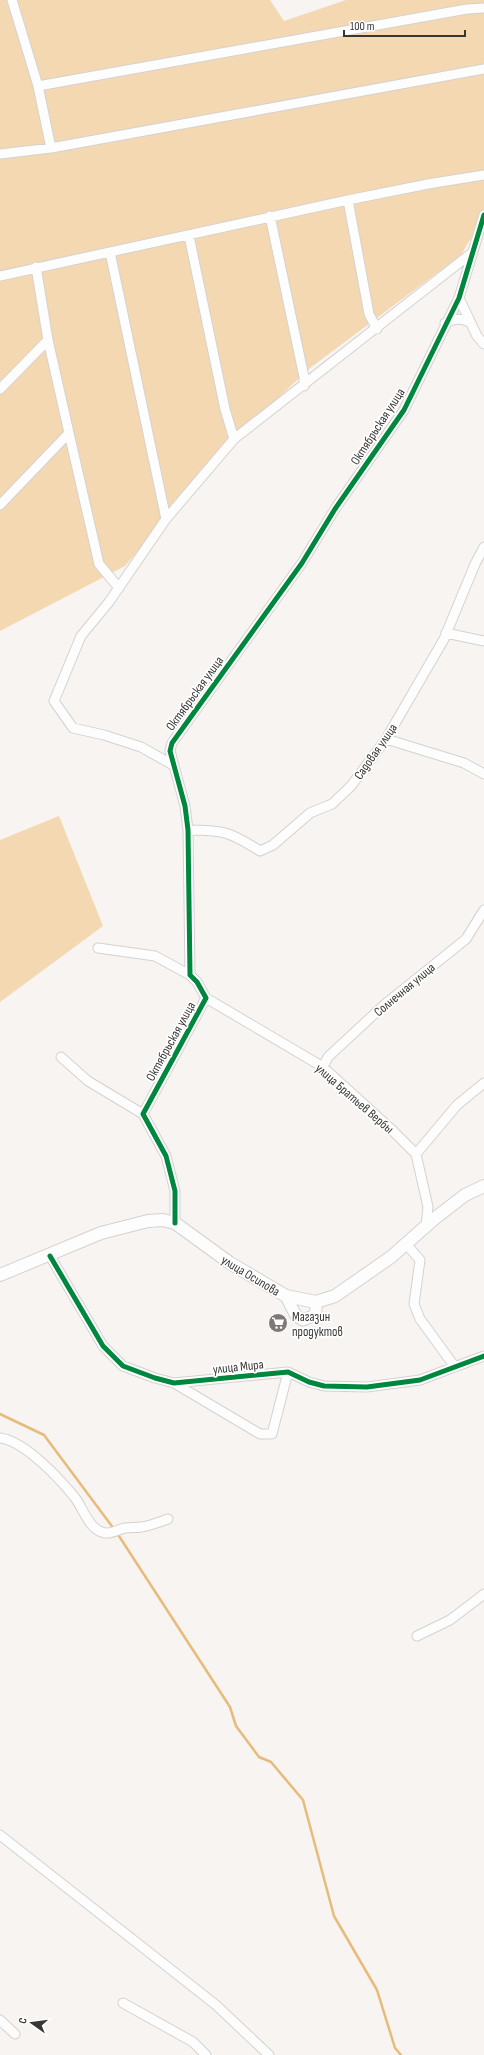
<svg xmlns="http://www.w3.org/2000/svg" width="484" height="2055" font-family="'Sofia Sans Condensed',sans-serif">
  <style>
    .green { fill: #f4d8b2 }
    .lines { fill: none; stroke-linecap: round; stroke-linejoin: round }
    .stream { stroke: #e7bb7b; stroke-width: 2.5 }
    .minor-casing { stroke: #d4d2cf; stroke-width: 11 }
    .tertiary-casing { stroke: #d4d2cf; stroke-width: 13 }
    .secondary-casing { stroke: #d4d2cf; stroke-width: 14 }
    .minor { stroke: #fefdfd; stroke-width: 9 }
    .tertiary { stroke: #fefdfd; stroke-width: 11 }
    .secondary { stroke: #fefdfd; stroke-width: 12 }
    .cycleway-casing { stroke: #fff; stroke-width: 8 }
    .cycleway { stroke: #00873e; stroke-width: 5 }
    .labels { text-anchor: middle; stroke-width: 3.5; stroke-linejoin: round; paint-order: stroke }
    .street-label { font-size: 13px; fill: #393735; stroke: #fff }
    .poi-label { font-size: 13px; fill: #393735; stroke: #fff; text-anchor: start }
  </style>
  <rect width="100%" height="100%" fill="#f7f4f1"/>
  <path class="green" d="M0,0H270L284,21L346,0H484V216L461,255L310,368L234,439L125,566L0,631Z
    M59,816L103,926L0,1002V840Z"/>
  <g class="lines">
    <path class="stream" d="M0,1414L44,1435L114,1529
      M117,1533L230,1707L236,1726L259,1757L271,1762L303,1800L334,1916L377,1990L395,2048L401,2055"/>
    <g class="minor-casing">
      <path id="minor" d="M12,0L38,86L51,148
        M38,86L467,9L484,8
        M0,154L51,148L484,69
        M348,200L369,314L377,329
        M270,216L304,377V386
        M189,236L225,409L234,439
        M110,252L166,519
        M36,267L48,340
        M0,276L348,200L428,184L484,175
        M459,298L477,336L484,344
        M445,323C456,318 461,318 471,323
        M0,389L48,340L69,433L0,505
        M69,433L99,564L119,588
        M446,633L484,641
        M386,739L464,763L484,774
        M173,765L141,747L104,735L73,728L54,701L81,636L109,602L166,519L234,439L473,252
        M188,830C224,830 230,832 260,851L273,845L310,813L332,804L351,786L386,739L444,639L475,564L484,547
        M98,948L155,956L190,975
        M206,998L323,1067L390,1128L416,1154L428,1207L426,1226
        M61,1057L88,1081L143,1114
        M323,1067L328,1057L384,1005L466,939L484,910
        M416,1154L457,1105L484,1083
        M175,1223V1191L166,1156L143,1114L206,998L197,982L190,975L188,830L185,806L170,751L172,743L302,563L335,509L404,410L459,298L484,215
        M406,1244L420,1260L414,1304L420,1319L455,1367
        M50,1256L103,1346L123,1366L155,1378L174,1383L288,1372L309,1382L324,1386L367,1387L420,1380L484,1356
        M174,1383L260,1434H272L288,1372
        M0,1438C25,1441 61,1480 76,1499C83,1509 90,1531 105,1533C112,1534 119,1529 125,1528C131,1527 136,1528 141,1527C150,1526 159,1522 168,1519
        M417,1636L450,1620L484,1594
        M0,1835L216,2005L269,2055
        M123,2003L193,2042L206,2055
        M0,2020L15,2034"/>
    </g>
    <g class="tertiary-casing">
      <path id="tertiary" d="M286,1296L296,1316L303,1320L313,1316L316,1311V1302"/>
    </g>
    <g class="secondary-casing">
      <path id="secondary" d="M0,1275L101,1233L148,1221L163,1220L175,1223L230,1263L286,1296L316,1302L335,1296L391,1257L434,1219L465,1195L484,1186"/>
    </g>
    <use href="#minor" class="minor"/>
    <use href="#tertiary" class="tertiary"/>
    <use href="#secondary" class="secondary"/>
    <g class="cycleway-casing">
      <path id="cycleway" d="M175,1223V1191L166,1156L143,1114L206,998L197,982L190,975L188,830L185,806L170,751L172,743L302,563L335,509L404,410L459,298L484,215
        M50,1256L103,1346L123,1366L155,1378L174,1383L288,1372L309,1382L324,1386L367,1387L420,1380L484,1356"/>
    </g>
    <use href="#cycleway" class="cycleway"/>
  </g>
  <defs>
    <g id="supermarket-disc" transform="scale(1)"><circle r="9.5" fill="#7c7977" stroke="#fff"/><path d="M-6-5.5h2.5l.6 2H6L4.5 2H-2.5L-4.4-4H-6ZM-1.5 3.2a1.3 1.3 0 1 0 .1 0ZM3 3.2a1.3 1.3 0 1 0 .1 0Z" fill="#fff"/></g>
  </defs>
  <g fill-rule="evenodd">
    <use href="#supermarket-disc" x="278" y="1323"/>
  </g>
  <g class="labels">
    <g class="street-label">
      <text transform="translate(377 426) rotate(-57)" y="5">Октябрьская улица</text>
      <text transform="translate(194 693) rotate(-54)" y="5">Октябрьская улица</text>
      <text transform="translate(375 751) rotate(-55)" y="5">Садовая улица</text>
      <text transform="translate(404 989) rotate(-40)" y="5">Солнечная улица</text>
      <text transform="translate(170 1041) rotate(-61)" y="5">Октябрьская улица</text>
      <text transform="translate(355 1098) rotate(41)" y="5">улица Братьев Вербы</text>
      <text transform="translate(251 1275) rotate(31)" y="5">улица Осипова</text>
      <text transform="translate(238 1366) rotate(-6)" y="5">улица Мира</text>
    </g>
    <g class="poi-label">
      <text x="292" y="1321">Магазин<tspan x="292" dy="15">продуктов</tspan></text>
    </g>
  </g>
  <g transform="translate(32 2023) rotate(284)" stroke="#ffffff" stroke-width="3" paint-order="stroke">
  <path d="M0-3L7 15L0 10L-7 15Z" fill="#393735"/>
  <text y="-6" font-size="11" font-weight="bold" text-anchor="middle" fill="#393735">С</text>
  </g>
  <path d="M344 30v6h121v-6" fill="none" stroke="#393735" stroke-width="2"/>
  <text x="350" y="30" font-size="12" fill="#393735" stroke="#ffffff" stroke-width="3" paint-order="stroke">100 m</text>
</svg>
